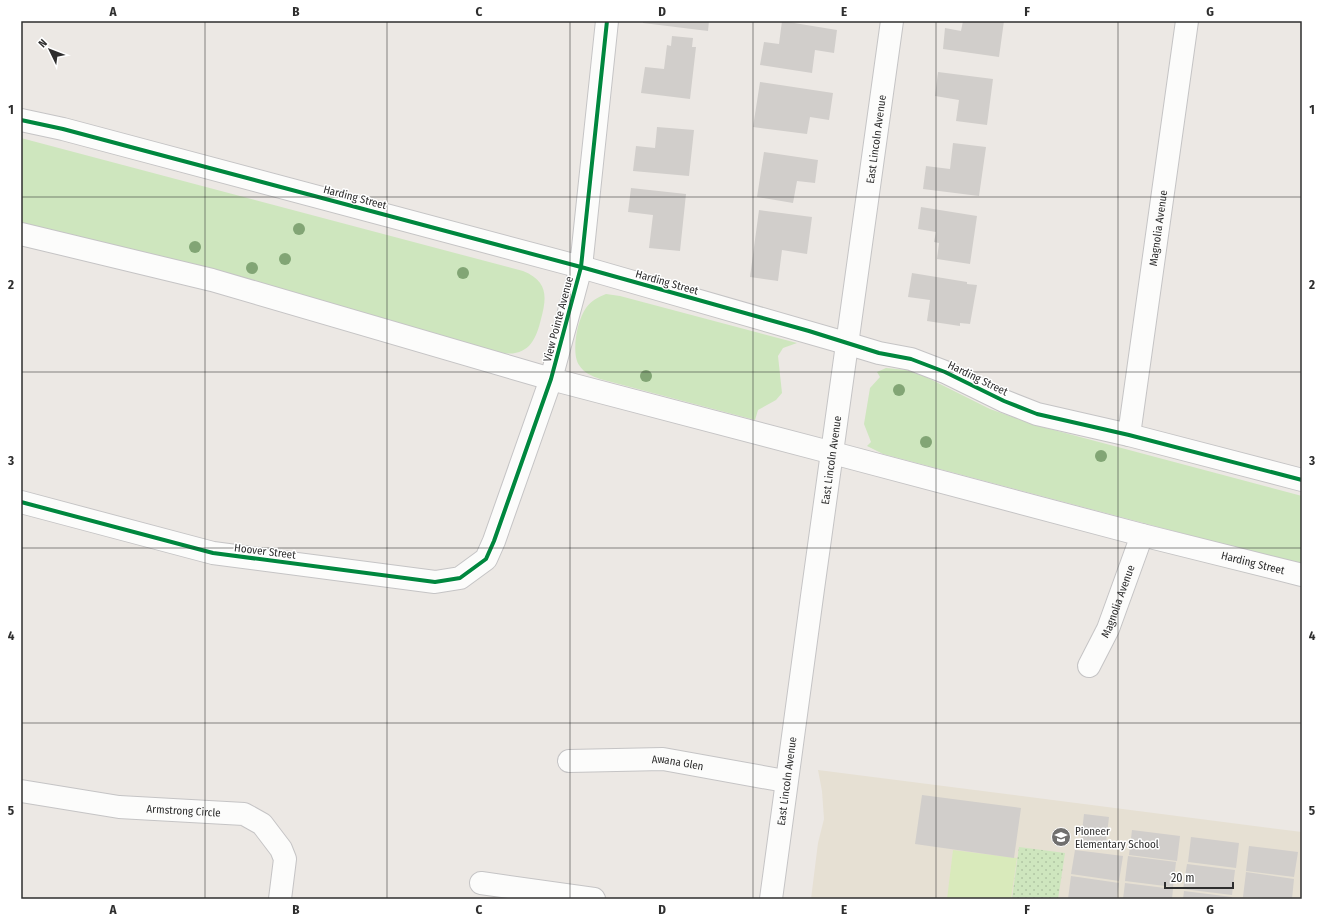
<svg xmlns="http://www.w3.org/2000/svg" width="1323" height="920" font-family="'Fira Sans Condensed',sans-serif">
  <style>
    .education { fill: #e6e0d3 }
    .grass { fill: #cee6be }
    .park { fill: url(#park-dots) }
    .pitch { fill: #d9eabb }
    .building { fill: #d1cecb }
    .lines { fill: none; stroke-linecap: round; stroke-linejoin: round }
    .minor-casing { stroke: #c5c4c5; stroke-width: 24 }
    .tertiary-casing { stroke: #c5c4c5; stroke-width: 24 }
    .secondary-casing { stroke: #c5c4c5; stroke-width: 24 }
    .minor { stroke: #fcfcfb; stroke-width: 22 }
    .tertiary { stroke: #fcfcfb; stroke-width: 22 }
    .secondary { stroke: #fcfcfb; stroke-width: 22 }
    .cycleway-casing { stroke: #fff; stroke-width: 6 }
    .cycleway { stroke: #00873e; stroke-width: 4 }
    .tree { fill: #82a575 }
    .grid { fill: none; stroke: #2e2e2e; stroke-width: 1; stroke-opacity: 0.55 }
    .labels { text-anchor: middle; stroke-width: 3; stroke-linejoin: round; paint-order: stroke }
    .street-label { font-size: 11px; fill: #2e2e2e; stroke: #fff }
    .poi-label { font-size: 11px; fill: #2e2e2e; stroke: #fff; text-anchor: start }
    .neatline { fill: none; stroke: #2e2e2e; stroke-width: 1.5 }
    .grid-label { font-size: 13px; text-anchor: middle; font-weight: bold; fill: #2e2e2e }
  </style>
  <defs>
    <pattern id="park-dots" width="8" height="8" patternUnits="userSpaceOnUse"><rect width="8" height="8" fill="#cee6be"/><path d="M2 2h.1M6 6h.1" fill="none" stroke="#b1c6a4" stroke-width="1.8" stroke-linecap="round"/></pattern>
  </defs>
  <rect width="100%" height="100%" fill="#ece8e4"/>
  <path class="education" d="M818,770L1302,832V899H811L818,843L824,819L822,791Z"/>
  <path class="grass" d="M21,138L523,271C548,281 547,297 541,319C536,340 528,357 502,353L21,227Z
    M606,294L620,296L797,343L783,348L778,356L782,393L776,400L758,410L755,420L600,379C592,376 584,373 579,365C571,353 577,320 586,308C591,301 598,297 606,294Z
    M886,368L907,370L926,377L990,409L1035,425L1302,496V565L883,454L867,446L871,442L864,424L870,388L880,377L877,372Z"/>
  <path class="park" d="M1019,847L1065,853L1058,899H1012Z"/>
  <path class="pitch" d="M953,850L1017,858L1011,899H947Z"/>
  <path class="building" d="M643,21H709L708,31L643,23Z
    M782,21L837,30L834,53L815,50L812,73L760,65L764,42L779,44Z
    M963,21H1004L999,57L943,49L945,28L961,31Z
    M672,36L693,38L692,47H696L690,99L641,93L645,67L664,69L667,45L671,46Z
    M938,72L993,79L987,125L956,121L959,100L935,96Z
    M760,82L833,93L829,120L810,117L807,134L753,127Z
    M657,127L694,130L689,176L633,171L636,146L655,148Z
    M953,143L986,147L979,196L923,189L926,166L950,169Z
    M764,152L818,160L815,183L797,181L793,203L757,197Z
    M631,188L686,194L680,251L649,248L653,215L628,212Z
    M921,207L977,216L970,264L937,259L939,243L934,242L936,232L918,229Z
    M759,210L812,217L807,254L782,250L778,281L750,277Z
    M912,273L967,282V284L977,285L970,324L960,323V326L927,321L930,300L908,297Z
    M922,795L1021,808L1014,858L915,844Z
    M1084,814L1109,817L1106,843L1081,840Z
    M1132,830L1180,836L1177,861L1129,855Z
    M1191,837L1239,843L1236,868L1188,862Z
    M1249,846L1298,852L1294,877L1246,871Z
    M1075,850L1123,856L1119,881L1071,874Z
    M1128,856L1176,862L1173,887L1125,881Z
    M1187,864L1235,870L1232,895L1183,889Z
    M1246,872L1294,879L1292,899L1243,897Z
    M1071,876L1119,883L1117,899H1068Z
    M1125,883L1173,889L1172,899H1123Z
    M1184,891L1232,897V899H1183Z"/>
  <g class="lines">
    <g class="minor-casing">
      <g id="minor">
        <path d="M21,120L63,129L581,267L849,344"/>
        <path d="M21,234L212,280L551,379L833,453"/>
        <path id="s1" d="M1129,435L1187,21"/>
        <path d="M21,502L213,553L435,582L460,578L486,559L494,541L551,379L581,267L607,21"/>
        <path id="s2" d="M1089,666L1108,629L1142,535"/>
        <path id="s3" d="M569,761L663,759L785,781"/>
        <path id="s4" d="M21,791L119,807L244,814L262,824L281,849L285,859L280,899"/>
        <path d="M481,883L594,899"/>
      </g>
    </g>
    <g class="tertiary-casing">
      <g id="tertiary">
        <path d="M849,344L879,353L911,359L945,372L1004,401L1037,414L1129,435L1302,480"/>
        <path id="s5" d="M833,453L1142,535L1302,575"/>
      </g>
    </g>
    <g class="secondary-casing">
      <g id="secondary">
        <path id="s6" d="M771,899C809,606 853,314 892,21"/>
      </g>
    </g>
    <use href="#minor" class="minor"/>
    <use href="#tertiary" class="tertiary"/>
    <use href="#secondary" class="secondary"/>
    <g class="cycleway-casing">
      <path id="cycleway" d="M21,120L63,129L581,267L809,331L879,353L911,359L945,372L1004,401L1037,414L1129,435L1302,480
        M21,502L213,553L435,582L460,578L486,559L494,541L551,379L581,267L607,21"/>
    </g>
    <use href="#cycleway" class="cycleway"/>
  </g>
  <g class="tree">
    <circle cx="299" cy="229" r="6"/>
    <circle cx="195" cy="247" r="6"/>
    <circle cx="285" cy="259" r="6"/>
    <circle cx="252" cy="268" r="6"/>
    <circle cx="463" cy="273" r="6"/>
    <circle cx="646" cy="376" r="6"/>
    <circle cx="899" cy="390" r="6"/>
    <circle cx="926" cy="442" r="6"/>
    <circle cx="1101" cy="456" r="6"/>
  </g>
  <path class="grid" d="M205,21V899M387,21V899M570,21V899M753,21V899M936,21V899M1118,21V899M21,197H1302M21,372H1302M21,548H1302M21,723H1302"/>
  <defs>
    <g id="school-disc" transform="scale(1)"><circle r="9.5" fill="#706f6e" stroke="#fff"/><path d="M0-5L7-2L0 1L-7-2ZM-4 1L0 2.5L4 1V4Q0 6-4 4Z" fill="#fff"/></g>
  </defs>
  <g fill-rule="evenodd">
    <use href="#school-disc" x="1061" y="837"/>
  </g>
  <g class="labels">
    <g class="street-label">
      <text dy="4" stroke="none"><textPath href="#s6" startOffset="767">East Lincoln Avenue</textPath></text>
      <text transform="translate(355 197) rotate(15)" y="4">Harding Street</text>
      <text dy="4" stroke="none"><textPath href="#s1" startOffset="209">Magnolia Avenue</textPath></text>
      <text transform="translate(667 282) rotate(16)" y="4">Harding Street</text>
      <text transform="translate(558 319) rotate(-75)" y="4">View Pointe Avenue</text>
      <text transform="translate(978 378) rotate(26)" y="4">Harding Street</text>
      <text dy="4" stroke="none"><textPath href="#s6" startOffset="443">East Lincoln Avenue</textPath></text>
      <text transform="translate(265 551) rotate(7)" y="4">Hoover Street</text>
      <text dy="4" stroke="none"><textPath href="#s5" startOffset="434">Harding Street</textPath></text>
      <text dy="4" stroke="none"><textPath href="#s2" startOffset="71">Magnolia Avenue</textPath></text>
      <text dy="4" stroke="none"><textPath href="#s3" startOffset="109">Awana Glen</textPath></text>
      <text dy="4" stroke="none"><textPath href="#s6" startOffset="119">East Lincoln Avenue</textPath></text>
      <text dy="4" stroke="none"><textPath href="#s4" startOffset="164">Armstrong Circle</textPath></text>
    </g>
    <g class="poi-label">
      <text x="1075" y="835">Pioneer<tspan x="1075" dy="13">Elementary School</tspan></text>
    </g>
  </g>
  <rect width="1323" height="920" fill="none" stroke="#ffffff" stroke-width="44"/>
  <g transform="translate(50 50) rotate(313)" stroke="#ffffff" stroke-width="3" paint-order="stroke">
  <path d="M0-3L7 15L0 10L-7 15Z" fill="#2e2e2e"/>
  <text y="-6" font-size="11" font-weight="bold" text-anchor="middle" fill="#2e2e2e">N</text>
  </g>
  <path d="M1165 882v6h68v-6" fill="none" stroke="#2e2e2e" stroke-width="2"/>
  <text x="1171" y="882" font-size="12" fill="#2e2e2e" stroke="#ffffff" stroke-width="3" paint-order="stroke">20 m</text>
  <rect x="22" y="22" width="1279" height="876" class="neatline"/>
  <g class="grid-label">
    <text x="113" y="16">A</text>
    <text x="296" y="16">B</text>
    <text x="479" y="16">C</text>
    <text x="662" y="16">D</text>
    <text x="844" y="16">E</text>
    <text x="1027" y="16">F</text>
    <text x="1210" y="16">G</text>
    <text x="11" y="114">1</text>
    <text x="1312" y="114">1</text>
    <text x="11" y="289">2</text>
    <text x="1312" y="289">2</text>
    <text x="11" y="465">3</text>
    <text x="1312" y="465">3</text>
    <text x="11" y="640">4</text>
    <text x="1312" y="640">4</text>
    <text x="11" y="815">5</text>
    <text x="1312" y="815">5</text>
    <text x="113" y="914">A</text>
    <text x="296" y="914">B</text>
    <text x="479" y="914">C</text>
    <text x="662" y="914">D</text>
    <text x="844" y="914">E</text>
    <text x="1027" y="914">F</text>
    <text x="1210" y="914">G</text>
  </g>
</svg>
